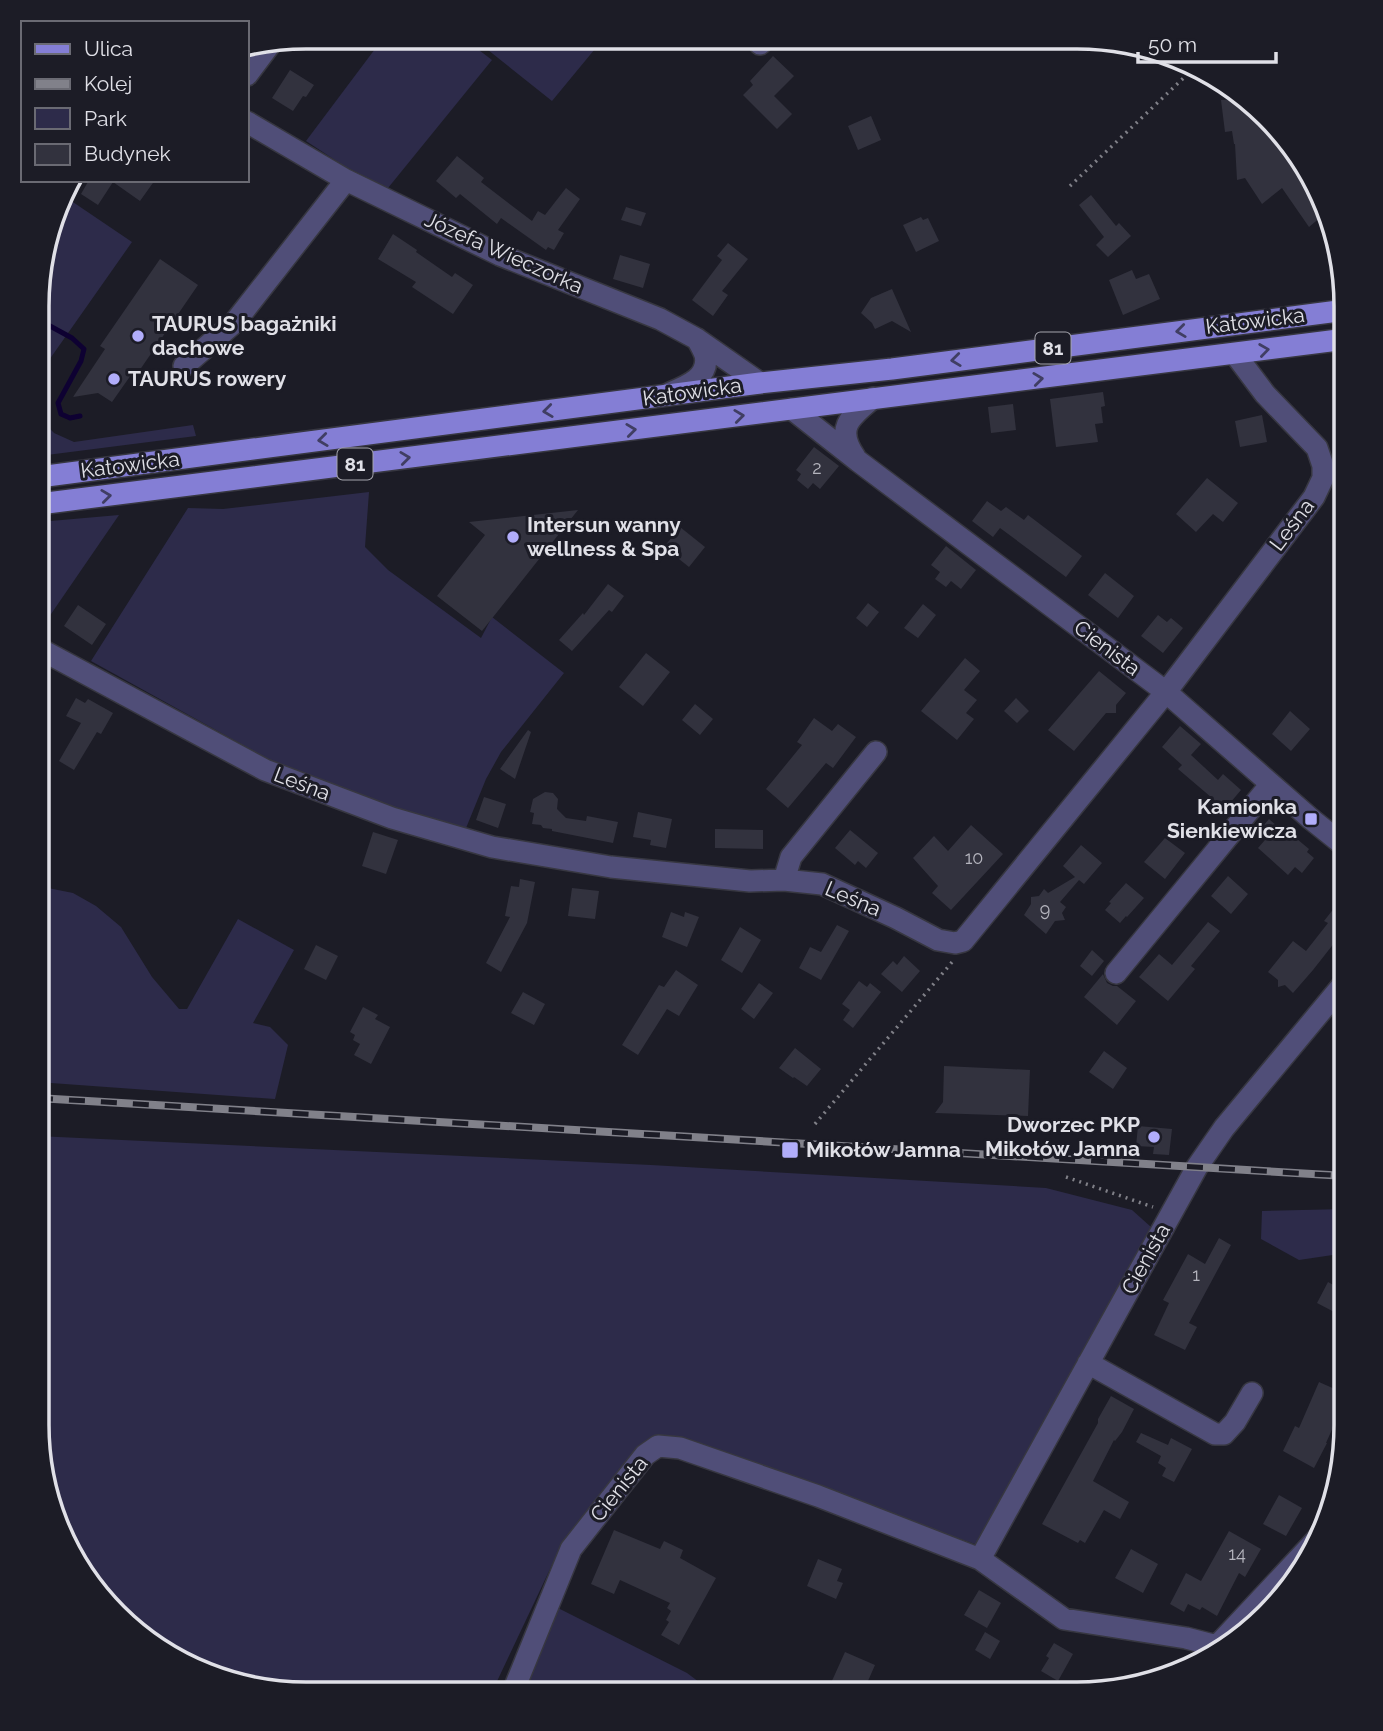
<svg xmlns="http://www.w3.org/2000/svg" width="1383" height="1731" font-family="Raleway,sans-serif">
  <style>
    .green { fill: #2d2b4a }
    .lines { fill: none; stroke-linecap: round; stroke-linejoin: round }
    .stream { stroke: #0e0132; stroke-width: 5 }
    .building { fill: #32323e }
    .minor-casing { stroke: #373741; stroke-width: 24 }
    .major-casing { stroke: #373741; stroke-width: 24 }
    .path { stroke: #808088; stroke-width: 3.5; stroke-dasharray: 2 5; stroke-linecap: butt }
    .minor { stroke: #504e78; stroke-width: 21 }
    .major { stroke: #847ed5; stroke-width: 21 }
    .rail-casing { stroke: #81818a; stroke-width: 8 }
    .rail { stroke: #1c1c26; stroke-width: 5; stroke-dasharray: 16; stroke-linecap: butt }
    .oneway { stroke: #403e63 }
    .poi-dot { fill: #b1adfa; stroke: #1c1c26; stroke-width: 2.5 }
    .labels { text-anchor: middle; stroke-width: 6; stroke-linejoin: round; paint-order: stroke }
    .number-label { font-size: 18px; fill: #b4b4bd }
    .shield { fill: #1c1c26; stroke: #a5a5ad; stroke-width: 2 }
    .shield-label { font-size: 19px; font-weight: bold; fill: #e0e0e7 }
    .street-label { font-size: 21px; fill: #e0e0e7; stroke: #1c1c26 }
    .poi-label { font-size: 21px; font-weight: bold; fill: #e0e0e7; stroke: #1c1c26; text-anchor: start }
    .rim { fill: none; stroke: #e0e0e7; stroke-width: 3.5 }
  </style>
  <rect width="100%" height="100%" fill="#1c1c26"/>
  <path class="green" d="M384,37H462L492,60L388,188L344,166L306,141Z
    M484,37L604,38L552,101L478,42Z
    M64,196L132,242L47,363L39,381V270Z
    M39,417L54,433L74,442L193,425L196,436L39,456Z
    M369,492L365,547L388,570L481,638L492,617L564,673L501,752L486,779L464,833L277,764L91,661L188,508L223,509Z
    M119,515L38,633L39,522Z
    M38,886L73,893L96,906L121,927L152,977L179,1009H187L238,919L294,950L253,1023L270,1027L288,1045L275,1099L37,1082Z
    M37,1136L651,1165L1046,1188L1132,1210L1151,1227L978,1545L654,1435L560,1548L491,1694H288L219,1680L157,1649L73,1559L46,1494L37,1425Z
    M1346,1209V1253L1299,1260L1261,1239L1262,1211Z
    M552,1605L687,1673L715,1694H497Z"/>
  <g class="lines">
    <path class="stream" d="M39,320L72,338L84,349L81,361L58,403L61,414L70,418L80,416"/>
  </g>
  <path class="building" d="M773,56L794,76L774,96L792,114L777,129L743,95L753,85L750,81Z
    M290,70L314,85L306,97L303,96L293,111L272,98Z
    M1242,99L1310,172L1325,208L1319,213L1322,216L1309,227L1282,188L1262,204L1245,178L1237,180L1235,144H1234L1232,131L1225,132L1221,100Z
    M871,116L881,140L858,150L848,126Z
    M457,156L484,178L481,182L532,221L538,211L545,215L566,188L580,199L558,230L564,233L554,250L548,247L546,250L501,218L497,224L460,194L456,198L436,181Z
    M89,180H155L140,201L113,182L98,205L81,194Z
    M1091,195L1116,226L1119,223L1131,236L1108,257L1096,245L1104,237L1079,205Z
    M626,207L646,213L641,226L621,220Z
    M921,217L923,220L928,218L939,241L916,252L903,225Z
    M393,234L417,250L416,252L452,277L455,273L473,285L453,314L412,287L416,282L378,259Z
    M728,243L748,259L722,291L728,295L713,316L692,300L722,260L717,256Z
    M620,255L650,264L643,288L613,279Z
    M160,259L198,285L135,377L131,375L112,402L98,393L73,397L105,349L100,346Z
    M1132,270L1136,279L1149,274L1160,299L1123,315L1109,280Z
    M892,289L911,332L892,321L875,329L872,323L861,313L871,298Z
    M1103,392L1105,406L1101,407L1103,423L1095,424L1098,442L1056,447L1050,399Z
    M1013,404L1016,430L991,433L988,407Z
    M1262,415L1267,442L1240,447L1235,421Z
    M814,447L839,466L820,489L813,483L808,489L797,480L801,474L796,470Z
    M1207,478L1238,503L1223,522L1213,514L1196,532L1176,514Z
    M987,501L1001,511L1006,507L1024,520L1028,515L1082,556L1066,577L1000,528L993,537L972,521Z
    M578,510L482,631L437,596L485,535L469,522Z
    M680,527L705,547L689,567L664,547Z
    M946,546L976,570L961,589L951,581L946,587L935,579L940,572L931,565Z
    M1105,573L1134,596L1118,618L1088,595Z
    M608,584L624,596L612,612L609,610L572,651L559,640L583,613L584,615Z
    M868,603L879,612L867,627L856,618Z
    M923,604L936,615L918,638L904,628Z
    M78,605L106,624L92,645L64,626Z
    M1158,615L1167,622L1171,618L1183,628L1163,653L1141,636Z
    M646,653L670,672L643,706L619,687Z
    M965,658L980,671L964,690L977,700L966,713L974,719L957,740L921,711Z
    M1099,671L1126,693L1116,705V713H1106L1074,751L1048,730Z
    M76,698L85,703L88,699L113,713L101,734L97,732L74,770L59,761L81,723L66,716Z
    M1016,698L1029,711L1017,723L1004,711Z
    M695,704L713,719L700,735L682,720Z
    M1290,711L1310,729L1291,751L1272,734Z
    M814,718L832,731L838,724L856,737L833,768L826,763L788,808L766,789L802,745L797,742Z
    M1180,726L1201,744L1191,755L1218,780L1223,774L1241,790L1225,809L1178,769L1186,761L1182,765L1162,747Z
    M528,730L531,732L515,779L500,769Z
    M545,792L553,793L558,799L557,809L566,818L586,821L587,816L618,822L613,843L552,831V829L543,828L541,825L532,824L534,813L530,812L533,799Z
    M484,797L506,804L498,828L476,820Z
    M638,812L672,819L666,848L650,845L651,840L633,837Z
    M1269,819L1277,826L1279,824L1309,849L1307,852L1314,858L1302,873L1295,867L1288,875L1258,848L1265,840L1257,833Z
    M971,825L1003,854L951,910L932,893L938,886L913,858L934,836L948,851Z
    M715,829L763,830V849L715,848Z
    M850,830L878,853L866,868L858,861L855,865L835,848Z
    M373,832L398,840L386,874L362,866Z
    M1165,838L1185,853L1165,879L1144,862Z
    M1081,845L1102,863L1084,884L1079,880L1060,902L1066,907L1062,913L1065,920L1055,921L1046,934L1024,915L1031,904V897L1039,896L1044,889L1048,893L1075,877L1063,866Z
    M1228,876L1248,894L1231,914L1211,896Z
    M520,879L535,882L527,923L501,972L486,963L510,917L505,916L511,886L519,887Z
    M1126,883L1144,898L1127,917L1126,916L1120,923L1105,910L1111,903L1109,902Z
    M572,888L599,891L595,919L568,916Z
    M1346,893V928L1313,970L1293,993L1285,985L1278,987V980L1268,972L1293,941L1306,951L1328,923L1324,921Z
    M671,912L684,917L685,912L699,917L687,947L662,937Z
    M1208,922L1220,931L1191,966L1195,969L1168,1001L1139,977L1159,954L1172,965Z
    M837,925L849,931L821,980L799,968L810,947L821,952Z
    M740,927L761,940L742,973L721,960Z
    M316,945L338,956L326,980L304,969Z
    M1092,950L1104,961L1092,976L1080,966Z
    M904,956L920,971L902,992L881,974L893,961L897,965Z
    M676,970L698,985L679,1016L667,1009L638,1055L622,1045L659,985L664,987Z
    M1103,974L1107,983L1113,986H1117L1136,1001L1117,1025L1084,997Z
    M859,981L867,987L870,983L881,992L853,1028L843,1020L850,1010L842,1004Z
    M759,983L773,993L754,1019L741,1009Z
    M523,992L545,1004L534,1025L511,1013Z
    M363,1007L378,1015L375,1019L390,1027L371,1064L354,1055L360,1044L353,1040L355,1035L350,1032Z
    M795,1048L821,1069L807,1086L794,1077L793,1078L779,1068Z
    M1104,1051L1127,1068L1113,1089L1089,1072Z
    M944,1066L1030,1070L1028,1116L935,1113L943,1102Z
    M1138,1126L1172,1129L1169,1155L1153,1154L1154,1147L1136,1146Z
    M1219,1238L1231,1245L1189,1323L1197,1327L1185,1350L1154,1335L1169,1303L1163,1300L1188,1254L1205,1264Z
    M1328,1282L1346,1292V1305L1340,1315L1317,1303Z
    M1319,1382L1346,1394V1398L1326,1443H1327L1314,1468L1283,1451L1295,1426L1299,1428Z
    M1111,1396L1134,1409L1122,1432L1115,1441L1114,1440L1093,1481L1129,1502L1120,1519L1104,1510L1085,1543L1080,1540L1078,1543L1042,1524L1098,1423V1419Z
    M1141,1433L1168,1445L1171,1438L1192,1449L1174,1482L1162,1476L1166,1468L1158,1463L1161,1456L1136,1442Z
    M1279,1495L1302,1508L1286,1536L1263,1524Z
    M614,1530L660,1549L664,1541L683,1550L680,1558L716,1578L679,1645L661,1635L669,1622L666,1620L671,1611L667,1608L670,1603L620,1580L614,1594L591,1584Z
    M1229,1531L1261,1549L1245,1577L1239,1573L1217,1616L1202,1607L1200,1610L1188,1604L1184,1612L1170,1604L1186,1573L1201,1581Z
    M1131,1549L1158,1564L1143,1593L1115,1578Z
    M818,1559L842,1569L837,1581L843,1583L836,1599L807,1586Z
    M979,1590L1001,1603L987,1628L964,1615Z
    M985,1632L1000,1641L990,1659L975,1650Z
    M1054,1643L1073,1654L1058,1681L1041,1671L1049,1658L1046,1656Z
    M845,1652L875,1665L864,1690L857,1686L854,1693L831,1683Z"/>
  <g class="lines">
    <g class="minor-casing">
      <path id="minor" d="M760,44L766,38
        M247,75L271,43
        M247,122L346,180L500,255L660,319L697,339L760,383
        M184,366L235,322L346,180
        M670,393C687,386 710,377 705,355C703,349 700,344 697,339
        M792,409L858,461L1166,692L1311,819L1346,847
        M855,457C835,428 850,417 873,398
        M38,648L265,770L392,818L492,847L611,867L750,881L784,880L822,884L896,918L938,940L955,943L963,941L1166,692L1314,497L1323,478V466L1317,448L1265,394L1235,354
        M784,880L791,857L876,752
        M1116,973L1271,784
        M1088,1363L1215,1434H1224L1235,1422L1252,1393
        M980,1559L1197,1167L1224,1128L1346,981
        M1217,1646L1319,1537
        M512,1694L571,1549L645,1455L658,1446L680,1448L818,1496L980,1559L1064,1619L1186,1638L1217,1646"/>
    </g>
    <g class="major-casing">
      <path id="major" d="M39,477L760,383L892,369L1346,310
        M39,504L1346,339"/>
    </g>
    <path class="path" d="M1070,186L1193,69
      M815,1124L953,961
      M1066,1177L1153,1207"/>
    <use href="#minor" class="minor"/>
    <use href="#major" class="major"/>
    <g class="rail-casing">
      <path id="rail" d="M37,1098L1346,1176"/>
    </g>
    <use href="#rail" class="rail"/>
  </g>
  <defs><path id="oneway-chevron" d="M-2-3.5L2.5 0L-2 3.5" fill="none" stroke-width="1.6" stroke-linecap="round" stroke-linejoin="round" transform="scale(1.75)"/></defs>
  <g class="oneway">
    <use href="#oneway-chevron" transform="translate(1181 331) rotate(173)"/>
    <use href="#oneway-chevron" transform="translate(1264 350) rotate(-8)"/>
    <use href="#oneway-chevron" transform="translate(956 360) rotate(173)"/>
    <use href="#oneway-chevron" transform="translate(1038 379) rotate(-7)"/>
    <use href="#oneway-chevron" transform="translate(548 411) rotate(173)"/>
    <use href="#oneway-chevron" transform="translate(739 416) rotate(-7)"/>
    <use href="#oneway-chevron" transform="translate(631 430) rotate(-7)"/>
    <use href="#oneway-chevron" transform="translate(323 440) rotate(173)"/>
    <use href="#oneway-chevron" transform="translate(405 458) rotate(-7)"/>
    <use href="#oneway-chevron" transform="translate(106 496) rotate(-7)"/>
  </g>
  <g class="poi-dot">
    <circle cx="138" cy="336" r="7"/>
    <circle cx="114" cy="379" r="7"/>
    <circle cx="513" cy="537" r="7"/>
    <rect x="1304" y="812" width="14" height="14" rx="3.5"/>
    <circle cx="1154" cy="1137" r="7"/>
    <rect x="781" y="1141" width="18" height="18" rx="3.5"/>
  </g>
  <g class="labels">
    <g class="number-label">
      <text x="817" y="474">2</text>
      <text x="974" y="864">10</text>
      <text x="1045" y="916">9</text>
      <text x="1196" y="1281">1</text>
      <text x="1237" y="1560">14</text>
    </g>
    <g class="shield">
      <rect x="1035.5" y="332.5" width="35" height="31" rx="5"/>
      <rect x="337.5" y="448.5" width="35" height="31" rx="5"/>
    </g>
    <g class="shield-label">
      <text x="1053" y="355">81</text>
      <text x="355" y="471">81</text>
    </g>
    <g class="street-label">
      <text transform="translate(504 253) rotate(24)" y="7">Józefa Wieczorka</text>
      <text transform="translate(1255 321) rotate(-7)" y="7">Katowicka</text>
      <text transform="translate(692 392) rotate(-8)" y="7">Katowicka</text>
      <text transform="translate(130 465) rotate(-7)" y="7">Katowicka</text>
      <text transform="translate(1292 525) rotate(-53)" y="7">Leśna</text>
      <text transform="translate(1107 648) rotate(37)" y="7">Cienista</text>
      <text transform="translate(302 784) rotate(21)" y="7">Leśna</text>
      <text transform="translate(853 899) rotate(23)" y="7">Leśna</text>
      <text transform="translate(1146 1259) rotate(-61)" y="7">Cienista</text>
      <text transform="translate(619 1489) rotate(-51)" y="7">Cienista</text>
    </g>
    <g class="poi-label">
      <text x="152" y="331">TAURUS bagażniki<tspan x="152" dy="24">dachowe</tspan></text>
      <text x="128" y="386">TAURUS rowery</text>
      <text x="527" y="532">Intersun wanny<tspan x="527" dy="24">wellness &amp; Spa</tspan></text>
      <text x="1297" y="814" text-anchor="end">Kamionka<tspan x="1297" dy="24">Sienkiewicza</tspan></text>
      <text x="1140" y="1132" text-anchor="end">Dworzec PKP<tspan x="1140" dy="24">Mikołów Jamna</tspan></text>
      <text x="806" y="1157">Mikołów Jamna</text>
    </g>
  </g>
  <path d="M0 0H1383V1731H0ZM306 49H1077A257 257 0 0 1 1334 306V1425A257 257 0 0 1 1077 1682H306A257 257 0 0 1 49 1425V306A257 257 0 0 1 306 49Z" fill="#1c1c26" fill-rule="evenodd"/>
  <path class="rim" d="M306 49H1077A257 257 0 0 1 1334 306V1425A257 257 0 0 1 1077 1682H306A257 257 0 0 1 49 1425V306A257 257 0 0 1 306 49Z"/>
  <rect x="21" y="21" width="228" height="161" fill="#1c1c26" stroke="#6a6a73" stroke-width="2"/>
  <rect x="35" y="44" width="35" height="10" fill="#847ed5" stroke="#6a6a73" stroke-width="2"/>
  <text x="84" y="56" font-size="21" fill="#e0e0e7">Ulica</text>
  <rect x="35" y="79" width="35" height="10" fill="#81818a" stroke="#6a6a73" stroke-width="2"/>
  <text x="84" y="91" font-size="21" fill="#e0e0e7">Kolej</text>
  <rect x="35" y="108" width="35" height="21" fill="#2d2b4a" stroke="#6a6a73" stroke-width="2"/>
  <text x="84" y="126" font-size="21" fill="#e0e0e7">Park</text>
  <rect x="35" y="144" width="35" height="21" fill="#32323e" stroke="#6a6a73" stroke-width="2"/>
  <text x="84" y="161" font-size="21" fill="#e0e0e7">Budynek</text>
  <path d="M1138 52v10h138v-10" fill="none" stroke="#e0e0e7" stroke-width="3.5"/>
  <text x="1148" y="52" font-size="21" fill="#e0e0e7" stroke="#1c1c26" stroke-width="5" paint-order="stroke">50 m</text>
</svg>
